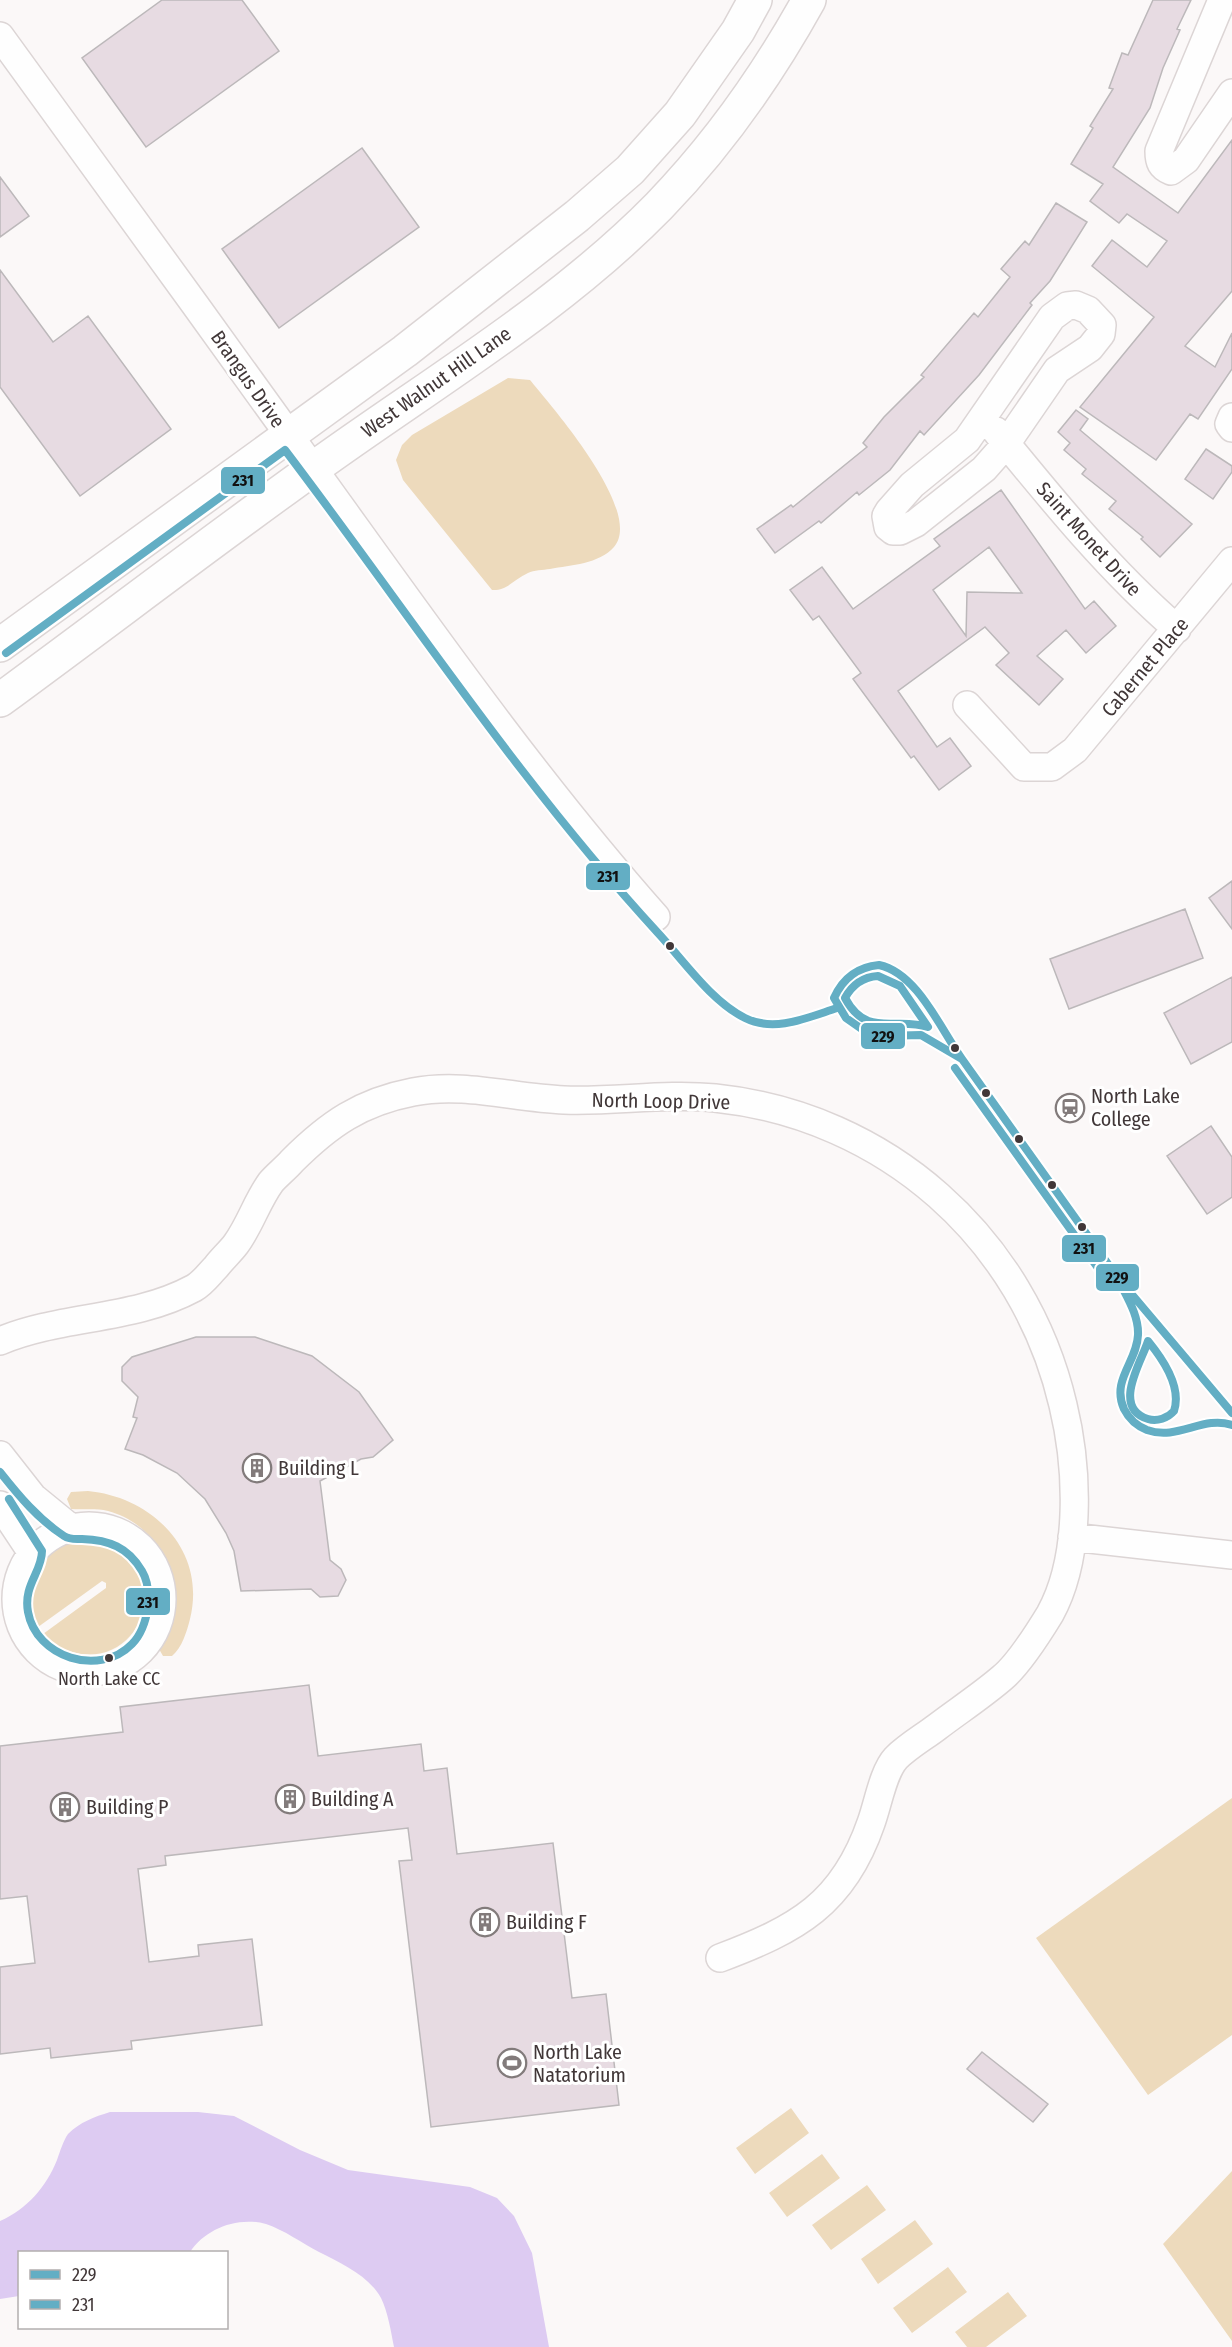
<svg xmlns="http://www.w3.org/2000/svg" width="1232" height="2347" font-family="'Fira Sans Condensed',sans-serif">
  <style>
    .green { fill: #eddabc }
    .water { fill: #ddcbf2 }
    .building { fill: #e7dbe2; stroke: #bcb8ba; stroke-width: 1.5; fill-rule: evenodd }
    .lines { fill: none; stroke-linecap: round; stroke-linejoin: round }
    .minor-casing { stroke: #dcd5d5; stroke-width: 30 }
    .major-casing { stroke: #dcd5d5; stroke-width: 36 }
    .minor { stroke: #fefefe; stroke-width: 27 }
    .major { stroke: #fefefe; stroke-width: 33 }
    .bus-1-casing { stroke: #fff; stroke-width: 12 }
    .bus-2-casing { stroke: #fff; stroke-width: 12 }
    .bus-1 { stroke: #63aec4; stroke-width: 8 }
    .bus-2 { stroke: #63aec4; stroke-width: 8 }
    .bus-dot { fill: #413738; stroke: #fff; stroke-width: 2 }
    .labels { text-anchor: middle; stroke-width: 6; stroke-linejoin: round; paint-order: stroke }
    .bus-label { font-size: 18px; fill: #413738; stroke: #fff }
    .street-label { font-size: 20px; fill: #413738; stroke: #fff }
    .poi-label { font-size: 20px; fill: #413738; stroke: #fff; text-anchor: start }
    .line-badge { stroke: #fff; stroke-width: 2 }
    .pale-badge-label { font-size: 16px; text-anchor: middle; font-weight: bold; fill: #111 }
  </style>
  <rect width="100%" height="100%" fill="#fbf8f8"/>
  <path class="green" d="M508,378L530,380C553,408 644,512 614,547C599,564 571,565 550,569C543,570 534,570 528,573C514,579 507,591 492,590L403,480L396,460L402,445L412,435Z
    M88,1491C152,1497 207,1550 190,1619C187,1631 182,1648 172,1656H163L159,1649C160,1635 171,1621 173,1606C177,1563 150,1522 108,1511C96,1508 84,1510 71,1509L67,1499L71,1492Z
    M91,1536C186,1560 143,1676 69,1651C57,1647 49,1644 43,1634L106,1588V1583L102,1581L38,1627C21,1602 28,1566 52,1548C63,1539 77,1538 91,1536Z
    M1232,1798V2035L1148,2095L1036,1938Z
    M791,2108L809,2133L755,2174L736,2148Z
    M822,2154L840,2178L787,2217L769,2193Z
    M1232,2171V2341L1163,2244Z
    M867,2185L886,2210L831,2250L812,2225Z
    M915,2220L933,2244L878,2284L861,2259Z
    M948,2267L967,2292L912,2333L893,2308Z
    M1008,2292L1027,2316L986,2347H967L955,2332Z"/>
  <path class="water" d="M110,2112H198L234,2116L300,2150L348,2170L470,2187L497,2198L514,2216L532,2253L549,2347H394C391,2332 388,2312 381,2298C369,2276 341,2263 319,2252C302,2243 284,2230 266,2224C237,2216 205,2229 190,2252H20L19,2296L0,2299V2221C27,2209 46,2187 57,2160C60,2152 63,2141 68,2134C80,2122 94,2117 110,2112Z"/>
  <path class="building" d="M162,0H242L279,51L146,147L82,58Z
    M1153,0H1191L1177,29L1180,30L1163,68L1150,108L1113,167L1178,213L1232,140V291L1185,346L1215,367L1232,333V369L1198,419L1190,414L1156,460L1080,407L1154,317L1092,266L1112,240L1147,267L1167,241L1127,214L1119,223L1090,201L1103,184L1071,164L1093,128L1090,126L1113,89L1109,88L1122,53L1128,55Z
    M362,148L419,227L279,328L222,249Z
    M0,177L29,216L0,237Z
    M1056,203L1087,222L1050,281L1030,303L1032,305L979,375L924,435L920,431L890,470L859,495L857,492L821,523L819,521L775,553L757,529L791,505L793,507L867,447L863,443L884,417L924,377L921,375L974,313L978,317L1010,277L1001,269L1025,241L1029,245Z
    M0,270L53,342L88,316L171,429L80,496L0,387Z
    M1076,410L1088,419L1080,430L1192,524L1160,557L1141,539L1143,537L1109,509L1116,501L1082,474L1086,469L1064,450L1070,443L1058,432Z
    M1206,449L1232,466V472L1213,499L1185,479Z
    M1001,490L1085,609L1094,601L1116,626L1086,653L1066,630L1037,656L1063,679L1039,705L996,665L1009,653L985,627L898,691L937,747L950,738L971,766L939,790L914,756L911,758L853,679L861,673L819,616L813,620L790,590L822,567L853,609L940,546L934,539ZM989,547L1022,593L967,592L966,636L933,590Z
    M1232,881V929L1209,898Z
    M1185,909L1203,958L1069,1009L1050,959Z
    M1232,977V1042L1191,1064L1164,1013Z
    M1211,1126L1232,1157V1197L1207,1214L1167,1156Z
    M196,1337H255L312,1356L359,1392L393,1440L373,1457L361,1459L320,1481L330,1560L341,1569L346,1580L338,1596L320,1597L311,1589L241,1591L234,1551L226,1533L205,1499L177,1473L143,1455L125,1449L137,1418L133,1417L138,1397L122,1381V1367L132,1357Z
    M309,1685L318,1756L421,1744L424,1771L447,1768L457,1854L553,1843L572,1998L606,1994L619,2105L431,2127L399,1861L412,1860L408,1828L165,1856L166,1865L138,1869L149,1962L199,1956L198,1945L252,1939L262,2025L131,2041L132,2049L51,2058L50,2048L0,2054V1967L35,1963L27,1896L0,1899V1746L123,1732L120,1707Z
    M982,2052L1048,2104L1033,2122L967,2069Z"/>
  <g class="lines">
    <g class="minor-casing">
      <path id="minor" d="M1222,0L1159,151C1159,162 1161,167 1171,171L1186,160L1232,93
        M0,36C115,193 229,352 343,510C443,649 542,788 656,917
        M1076,305L1088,310L1102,325L1101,334L1090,348L1057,370L1006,444L984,469L916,523L900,531H893L888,527L886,516L889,511L912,485L967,440L1052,317L1067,306Z
        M1232,417L1229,424L1232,428
        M996,431C1053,501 1109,570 1177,629
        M967,705L1024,767H1052L1075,750L1232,561
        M0,1341C62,1315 133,1321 194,1288C203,1283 209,1274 216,1267C222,1259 230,1252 236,1244C250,1225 257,1201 271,1182C277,1175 286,1168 292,1161C329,1124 361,1102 413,1092C464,1082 513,1098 564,1100C614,1102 665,1093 715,1098C886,1116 1024,1238 1063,1405C1078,1467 1082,1556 1050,1614C1039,1632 1018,1665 1002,1678C981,1696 958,1711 937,1727C924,1737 908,1746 896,1758C883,1772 878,1804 871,1823C843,1904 797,1929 720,1958
        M0,1455L33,1497L71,1528
        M0,1505L32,1553
        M16 1599a73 73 0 1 1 146 0a73 73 0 1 1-146 0Z
        M1072,1537L1232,1555"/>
    </g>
    <g class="major-casing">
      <path id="major" d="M0,645L405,351L577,216L630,170L680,114L738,31L755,0
        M0,700C105,623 208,544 314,468C430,384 558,309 659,206C718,145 768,74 809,0"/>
    </g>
    <use href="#minor" class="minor"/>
    <use href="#major" class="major"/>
    <g class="bus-1-casing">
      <path id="bus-1" d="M879,965C917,973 940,1028 962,1059L921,1035L882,1036L866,1032L846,1018L834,998C843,978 857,967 879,965Z
        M962,1059L1118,1278L1232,1413
        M1118,1279C1126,1296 1139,1315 1138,1335C1137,1362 1111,1380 1124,1409C1129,1419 1137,1426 1147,1430C1178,1441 1203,1415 1232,1425"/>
    </g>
    <g class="bus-2-casing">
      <path id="bus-2" d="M6,653L285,450C408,612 520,783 658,933C684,961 711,1001 745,1018C775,1033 809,1017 837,1008
        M878,976L900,986L928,1027C895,1016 867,1039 845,998C852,985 863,977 878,976Z
        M955,1068L1108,1282
        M1148,1341C1162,1358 1182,1387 1174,1411C1168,1418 1157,1422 1148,1419C1111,1408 1142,1361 1148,1341Z
        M0,1472C19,1496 38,1519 64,1536C70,1540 76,1539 82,1539C109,1540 128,1547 142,1571C148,1581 149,1596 148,1607C146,1620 142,1634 132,1644C99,1678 36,1657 28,1612C23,1585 42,1572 42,1551L9,1499"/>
    </g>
    <use href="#bus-1" class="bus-1"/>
    <use href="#bus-2" class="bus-2"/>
  </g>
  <defs>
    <g id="station-ring" transform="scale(1.5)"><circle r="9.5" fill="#fff" stroke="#827b7b" stroke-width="1.5"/><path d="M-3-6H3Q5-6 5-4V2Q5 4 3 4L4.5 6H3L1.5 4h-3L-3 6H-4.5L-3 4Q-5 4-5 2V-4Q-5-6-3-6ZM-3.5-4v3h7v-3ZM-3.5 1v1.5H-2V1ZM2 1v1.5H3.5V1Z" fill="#827b7b"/></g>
    <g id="building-ring" transform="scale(1.5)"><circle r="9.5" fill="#fff" stroke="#827b7b" stroke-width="1.5"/><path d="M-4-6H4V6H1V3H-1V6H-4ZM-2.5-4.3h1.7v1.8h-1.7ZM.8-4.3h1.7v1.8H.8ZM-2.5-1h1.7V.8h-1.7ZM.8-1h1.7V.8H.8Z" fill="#827b7b"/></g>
    <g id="stadium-ring" transform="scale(1.5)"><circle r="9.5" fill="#fff" stroke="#827b7b" stroke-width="1.5"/><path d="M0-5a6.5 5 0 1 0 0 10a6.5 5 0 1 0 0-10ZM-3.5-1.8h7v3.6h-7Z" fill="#827b7b"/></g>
  </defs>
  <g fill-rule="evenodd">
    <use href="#station-ring" x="1070" y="1108"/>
    <use href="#building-ring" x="257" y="1468"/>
    <use href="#building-ring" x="290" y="1799"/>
    <use href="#building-ring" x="65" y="1807"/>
    <use href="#building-ring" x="485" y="1922"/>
    <use href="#stadium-ring" x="512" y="2063"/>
  </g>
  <g class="bus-dot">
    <circle cx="670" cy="946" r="5"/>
    <circle cx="955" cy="1048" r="5"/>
    <circle cx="986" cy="1093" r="5"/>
    <circle cx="1019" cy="1139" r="5"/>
    <circle cx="1052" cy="1185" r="5"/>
    <circle cx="1082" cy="1227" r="5"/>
    <circle cx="109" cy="1658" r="5"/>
  </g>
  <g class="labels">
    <g class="bus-label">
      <text x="109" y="1685">North Lake CC</text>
    </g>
    <g class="street-label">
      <text transform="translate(248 379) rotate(55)" y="7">Brangus Drive</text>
      <text transform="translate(436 382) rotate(-35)" y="7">West Walnut Hill Lane</text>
      <text transform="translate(1089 539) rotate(48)" y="7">Saint Monet Drive</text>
      <text transform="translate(1145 667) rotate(-50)" y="7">Cabernet Place</text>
      <text transform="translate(661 1101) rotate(1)" y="7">North Loop Drive</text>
    </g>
    <g class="poi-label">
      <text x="1091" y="1103">North Lake<tspan x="1091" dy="23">College</tspan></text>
      <text x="278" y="1475">Building L</text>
      <text x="311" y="1806">Building A</text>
      <text x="86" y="1814">Building P</text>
      <text x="506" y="1929">Building F</text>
      <text x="533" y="2059">North Lake<tspan x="533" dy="23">Natatorium</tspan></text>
    </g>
  </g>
  <g class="line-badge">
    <rect x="220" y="466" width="46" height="29" rx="6" fill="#63aec4"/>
    <rect x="585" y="862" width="46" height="29" rx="6" fill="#63aec4"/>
    <rect x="860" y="1022" width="46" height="28" rx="6" fill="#63aec4"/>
    <rect x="1061" y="1234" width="46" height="29" rx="6" fill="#63aec4"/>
    <rect x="1095" y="1263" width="45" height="29" rx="6" fill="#63aec4"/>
    <rect x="125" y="1587" width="46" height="29" rx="6" fill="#63aec4"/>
  </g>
  <g class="pale-badge-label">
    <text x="243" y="486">231</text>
    <text x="608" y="882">231</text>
    <text x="883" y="1042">229</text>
    <text x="1084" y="1254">231</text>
    <text x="1117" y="1283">229</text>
    <text x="148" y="1608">231</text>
  </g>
  <rect x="18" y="2251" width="210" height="78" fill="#ffffff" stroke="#b3afaf" stroke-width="1.5"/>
  <rect x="30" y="2270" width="30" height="9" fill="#63aec4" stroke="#b3afaf" stroke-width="1.5"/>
  <text x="72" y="2281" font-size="18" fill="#413738">229</text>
  <rect x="30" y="2300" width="30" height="9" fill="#63aec4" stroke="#b3afaf" stroke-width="1.5"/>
  <text x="72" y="2311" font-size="18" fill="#413738">231</text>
</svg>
